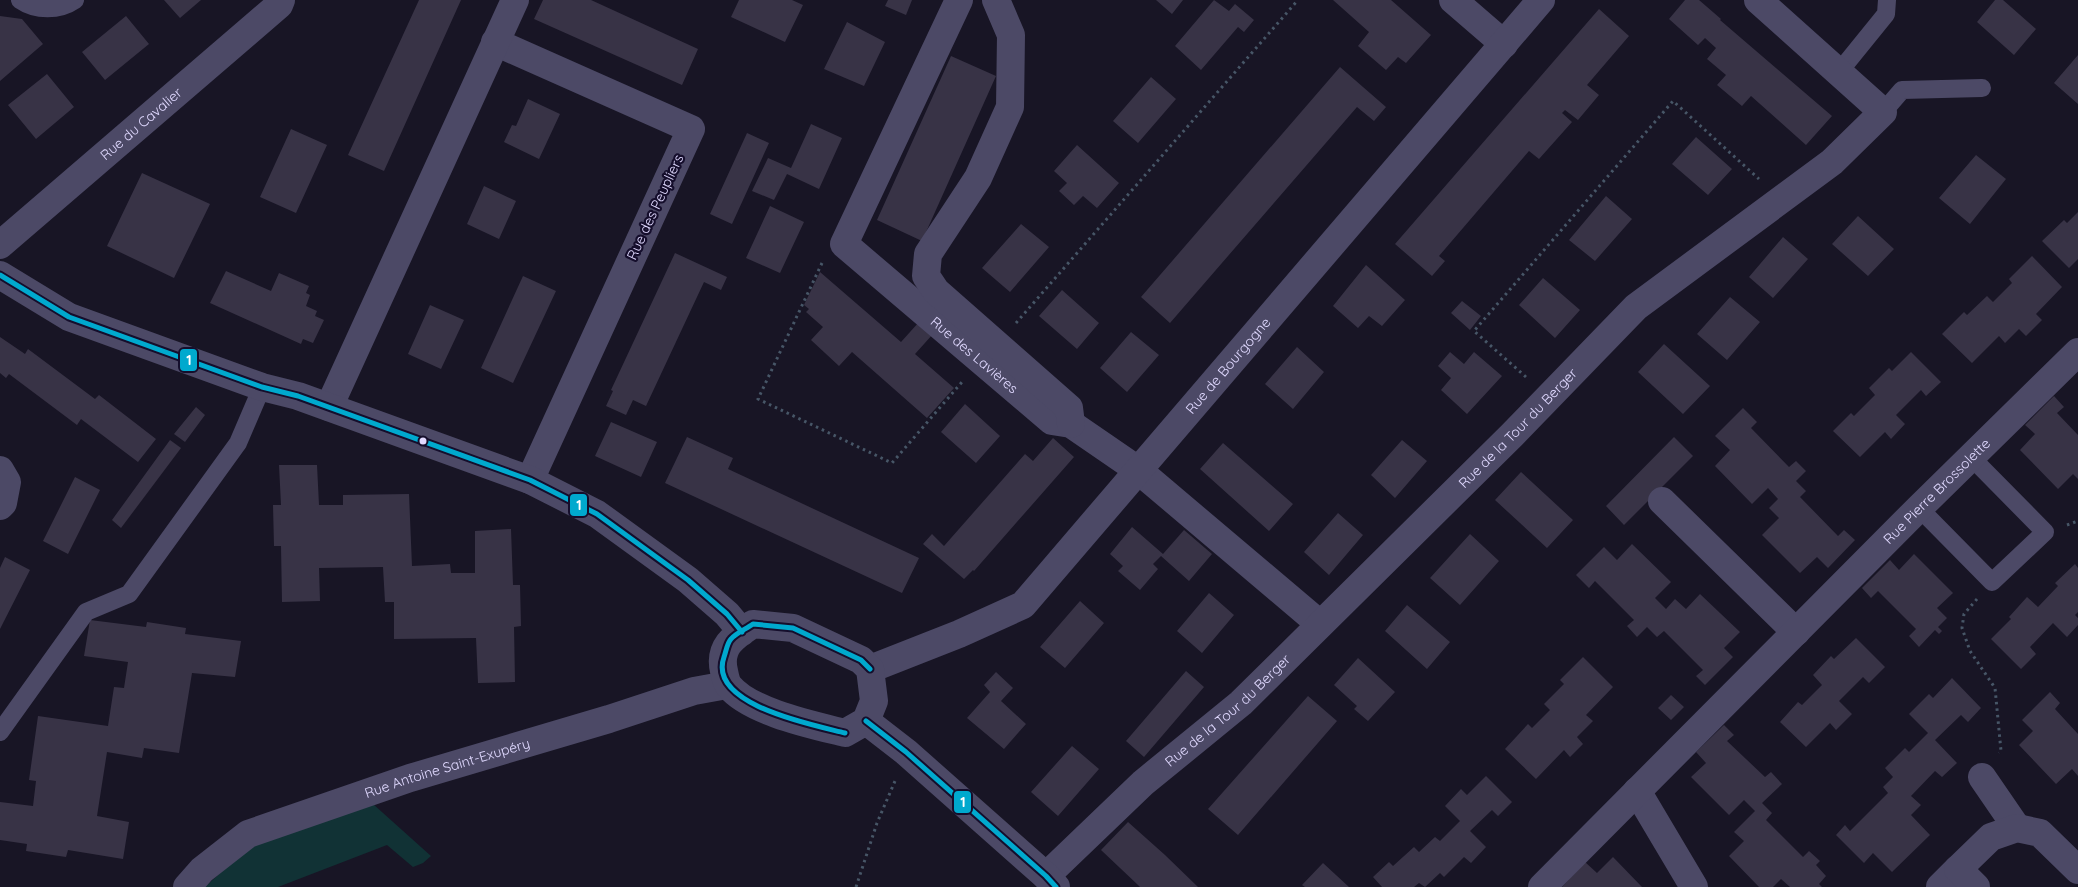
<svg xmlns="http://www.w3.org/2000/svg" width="2078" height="887" font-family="Quicksand,sans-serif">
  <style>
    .green { fill: #113235 }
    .building { fill: #383346 }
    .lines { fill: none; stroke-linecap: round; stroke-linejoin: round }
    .path { stroke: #475667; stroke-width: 3; stroke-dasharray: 2.5 4; stroke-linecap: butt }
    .service { stroke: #4c4966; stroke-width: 18 }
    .minor { stroke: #4c4966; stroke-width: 28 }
    .tertiary { stroke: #4c4966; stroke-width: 28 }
    .bus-1-casing { stroke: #150e2c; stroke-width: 9 }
    .bus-1 { stroke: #00a9ce; stroke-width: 5 }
    .bus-dot { fill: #e0d9ff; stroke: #150e2c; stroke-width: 2 }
    .labels { text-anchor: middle; stroke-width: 4.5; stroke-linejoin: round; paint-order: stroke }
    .street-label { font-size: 14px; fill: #e0d9ff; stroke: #150e2c }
    .line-badge { stroke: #150e2c; stroke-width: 2 }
    .badge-label { font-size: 14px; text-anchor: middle; font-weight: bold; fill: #fff }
  </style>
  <rect width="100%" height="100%" fill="#181525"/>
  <path class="green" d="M373,804L431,856L423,863L413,867L387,845L278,887H205L242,853L269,837Z"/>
  <path class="building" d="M164,0H201L180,18Z
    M419,0H461L384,171L348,155Z
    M543,0H591L698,49L682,85L534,19Z
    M739,0H792L803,5L785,42L731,17Z
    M888,0H912L906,15L885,6Z
    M1156,0H1183L1172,14Z
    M1214,0L1229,11L1235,4L1254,20L1244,32L1238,27L1201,70L1175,46Z
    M1333,0H1391L1431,35L1406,63L1398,57L1386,70L1358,46L1369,32Z
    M1685,0H1699L1721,19L1720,20L1832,116L1806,145L1751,96L1742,106L1717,85L1726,75L1707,59L1716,48L1705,38L1698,45L1669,19Z
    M1995,0H2003L2036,29L2014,55L1977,22Z
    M1599,9L1629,36L1587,85L1599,95L1578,120L1565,110L1562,113L1572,122L1539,159L1529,151L1439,256L1445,261L1432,276L1395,244Z
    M0,16L22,19L43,44L0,81Z
    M126,16L149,44L105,80L82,52Z
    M847,22L885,42L864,86L824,69Z
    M2078,55V104L2054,83Z
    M951,56L996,76L922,241L877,220Z
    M1340,67L1386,107L1374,121L1357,107L1170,323L1141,297Z
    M47,74L74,107L36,139L8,105Z
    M1151,77L1176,99L1138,143L1113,121Z
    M528,99L560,114L539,159L504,142L512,125L516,126Z
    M811,124L842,138L819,189L787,174L774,200L752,191L768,158L791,168Z
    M291,129L327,145L296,213L260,197Z
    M747,133L769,143L732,224L710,214Z
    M1696,137L1732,169L1708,195L1672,164Z
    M1077,145L1119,183L1097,208L1083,196L1074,205L1059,191L1067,183L1054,171Z
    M1976,155L2006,179L1970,224L1939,198Z
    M142,173L210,204L174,278L107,246Z
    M484,186L516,201L499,239L467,224Z
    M1606,196L1632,219L1595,261L1569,240Z
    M770,206L804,222L780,273L746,258Z
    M2078,212V259L2069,268L2042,241L2064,220L2067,223Z
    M1858,216L1894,249L1868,276L1832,244Z
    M1021,224L1049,247L1010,292L982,268Z
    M1783,237L1808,259L1773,298L1749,277Z
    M675,253L727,277L721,290L704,282L646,406L633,400L626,415L606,406L613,391L611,390Z
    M2032,256L2062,287L2036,314L2042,320L2026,336L2019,329L2005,343L1999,336L1972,363L1942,334L1964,312L1967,315L1987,296L1993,302L2012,283L2009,279Z
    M1366,265L1405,300L1382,326L1369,316L1358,328L1333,306Z
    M226,271L271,291L279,273L309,286L306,293L310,295L306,306L317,311L315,316L324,320L313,343L303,339L301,344L210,303Z
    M820,272L901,342L919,322L933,334L915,354L954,388L927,418L852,352L839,366L811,340L823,327L806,312L809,309L804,305Z
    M523,276L556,291L513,383L481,368Z
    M1543,278L1580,310L1555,338L1519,305Z
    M1062,290L1099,323L1077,349L1039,316Z
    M1730,297L1760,322L1727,360L1697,334Z
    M1462,301L1481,316L1470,330L1451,313Z
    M430,305L464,320L441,369L408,354Z
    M1131,332L1159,355L1127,392L1100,368Z
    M0,337L25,354L28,349L95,399L99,395L156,439L138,462L81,419L77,425L9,374L6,378L0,373Z
    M1664,344L1710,386L1683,414L1638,372Z
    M1297,347L1324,372L1293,409L1265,384Z
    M1450,352L1464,364L1474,352L1502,376L1467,414L1441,390L1451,378L1438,366Z
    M1911,352L1941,382L1926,396L1921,390L1896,415L1905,424L1891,439L1885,432L1860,457L1833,431L1851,413L1854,416L1875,395L1869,388L1889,368L1892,371Z
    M2054,396L2064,407L2057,413L2078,435V479L2073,474L2058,489L2020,450L2035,434L2025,425Z
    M965,404L1000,436L976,463L941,432Z
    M196,407L205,415L185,442L174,434Z
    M1743,408L1757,422L1751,428L1789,467L1796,461L1806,471L1796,481L1806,491L1800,497L1838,536L1844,530L1855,540L1828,568L1817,557L1800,573L1762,535L1779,518L1769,508L1778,499L1768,488L1752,504L1715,466L1730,450L1715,436Z
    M611,422L657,442L641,477L595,456Z
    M687,437L733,458L728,469L919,558L902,593L665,483Z
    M1674,437L1693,456L1624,525L1606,506Z
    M1053,438L1074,457L974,571L973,570L964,579L923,544L932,534L944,546L1025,454L1033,461Z
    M170,440L181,448L121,528L112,520Z
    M1402,440L1427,461L1395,498L1371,475Z
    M1223,443L1293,504L1269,531L1200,469Z
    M279,465H317L319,505H343V495L409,494L412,566L450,564L451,573H475V531L511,529L513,585H520L521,626L514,627L515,682L478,683L476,638L394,639V602H385L383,567L319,568L320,601L282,602L281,546H274L273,505H281Z
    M1521,472L1573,520L1547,548L1495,500Z
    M75,477L100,490L68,554L43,541Z
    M1338,513L1363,535L1329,575L1304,552Z
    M1132,527L1163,554L1184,530L1212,554L1189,581L1161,556L1153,564L1158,569L1140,590L1118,571L1123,566L1110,554Z
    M1470,534L1499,561L1460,605L1430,578Z
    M1632,544L1671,582L1655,598L1666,609L1675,599L1686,609L1700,594L1740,632L1724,648L1733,657L1705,685L1696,676L1703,670L1664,631L1657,637L1647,627L1637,637L1627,626L1634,620L1595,581L1589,588L1576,575L1604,547L1617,560Z
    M1914,554L1953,593L1937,608L1947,618L1938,627L1942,631L1939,634L1935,630L1919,647L1909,636L1916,629L1878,591L1871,598L1862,588L1890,560L1899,570Z
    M5,557L30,570L0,629V568Z
    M2075,564L2078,568V612L2075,615L2078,618V625L2067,637L2053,623L2030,647L2036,654L2021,669L1991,639L2011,619L2009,617L2027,597L2038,607L2058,586L2055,583Z
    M1209,593L1234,615L1202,653L1177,631Z
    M1080,601L1104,623L1065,668L1040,647Z
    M1407,605L1450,642L1427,669L1385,631Z
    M90,620L146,627L147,622L186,628L185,634L241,641L235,677L192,673L179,753L144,748L142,758L107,752L97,816L129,822L123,859L68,850L66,857L26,851L27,844L0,840V802L33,806L36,781L29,780L38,716L108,726L114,687L124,688L128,662L84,656Z
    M1856,638L1885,667L1869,683L1863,677L1839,701L1852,714L1836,730L1830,723L1806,747L1780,722L1798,702L1802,705L1822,685L1813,675L1831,656L1834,659Z
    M1583,657L1613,687L1586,715L1593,721L1577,737L1583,744L1570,757L1564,750L1536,779L1505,749L1528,724L1532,728L1550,710L1544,704L1564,684L1560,680Z
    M1358,658L1395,692L1368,721L1354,709L1357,706L1334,685Z
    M1186,671L1204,687L1144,757L1126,741Z
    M996,672L1013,688L1001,701L1026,724L1004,749L967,718L990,692L984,685Z
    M1952,678L1981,708L1968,722L1961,715L1935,740L1957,763L1942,777L1935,771L1911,796L1921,805L1911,815L1930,835L1892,872L1873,853L1864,863L1836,835L1845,825L1850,831L1888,793L1883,787L1893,777L1885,768L1905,748L1909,752L1928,733L1909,714L1929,694L1933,698Z
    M2050,692L2060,703L2055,709L2078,734V776L2072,769L2056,784L2019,745L2033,731L2022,720Z
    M1671,695L1684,707L1671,720L1658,708Z
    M1308,696L1337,721L1238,835L1208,809Z
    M1724,725L1734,735L1727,741L1765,777L1771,772L1782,784L1762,803L1772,813L1766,820L1803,857L1809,851L1820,861L1816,865L1826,876L1819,884L1822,887H1790L1781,879L1773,887H1759L1729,856L1744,841L1734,832L1755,811L1744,800L1729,815L1691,777L1706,763L1696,752Z
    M1072,746L1099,769L1058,816L1031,792Z
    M1486,776L1512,802L1498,816L1492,810L1470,831L1486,847L1471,863L1464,857L1444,877L1440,873L1425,887L1419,883L1414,887H1382L1373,877L1389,862L1393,866L1414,847L1419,852L1435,837L1440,841L1460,821L1445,806L1461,789L1467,795Z
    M1128,822L1165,855L1198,887H1140L1138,885L1101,850Z
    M1613,857L1642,887H1562L1585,862L1597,873Z
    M1323,863L1349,887H1305L1302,885Z"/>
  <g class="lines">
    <path class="path" d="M822,263L758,399L892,463L962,382
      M1016,323L1298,0
      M1526,377L1474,331L1673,101L1759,179
      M2067,525L2078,521
      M1977,599L1964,614L1962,628L1970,651L1995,688L2001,751L1999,753
      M856,887L877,823L895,781"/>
    <path class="service" d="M20,0C36,11 59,11 75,0
      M1839,72L1886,14L1887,0
      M1883,112L1902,90L1982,88
      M1919,508L1992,582L2045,532L1971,457
      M0,732L86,612L129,594L238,443L262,387"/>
    <g class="minor">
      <path id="s1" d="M959,0L844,244L1052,421L1071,424L1138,470L1320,624"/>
      <path d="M996,0L1011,35L1010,107L978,178L928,254L926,276L936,291L1069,408L1071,424"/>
      <path d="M1453,0L1504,44"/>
      <path d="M495,42L691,129L530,480"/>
      <path id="s2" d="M0,245L279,5L281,0"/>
      <path d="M329,407L515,0"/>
      <path d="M0,470L7,482L3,503L0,506"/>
      <path d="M1662,501L1796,632"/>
      <path id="s3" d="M870,669L959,634L1023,605L1541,0"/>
      <path d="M1982,777L2017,828"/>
      <path d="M1637,791L1694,887"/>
      <path id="s4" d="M1046,876L1143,783L1241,703L1512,435L1636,307L1832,162L1883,112L1758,0"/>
      <path id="s5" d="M187,887L202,870L248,834L410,778L609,719L694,691L727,685"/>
      <path id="s6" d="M1542,887L1919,508L2078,352"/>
      <path d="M1940,887L1958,869"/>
      <path d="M1976,887L1958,869L1991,837L2017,828L2040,833L2078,870"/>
    </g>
    <path class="tertiary" d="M0,275L69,317L262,387L298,396L530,480L597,514L688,580L727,614L742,632
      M753,624L793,628L861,660L870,669L874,701L866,721L845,733C813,725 750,712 729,686C726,682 725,676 724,671C718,646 735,636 753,624Z
      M866,721L906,752L1046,876L1056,887"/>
    <g class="bus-1-casing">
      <path id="bus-1" d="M0,275L69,317L262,387L298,396L530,480L597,514L688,580L727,614L742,632
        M866,721L906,752L1046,876L1056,887
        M845,733C814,725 707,705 724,657C726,652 727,643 731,639C736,633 746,629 753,624L793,628L861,660L870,669"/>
    </g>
    <use href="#bus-1" class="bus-1"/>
  </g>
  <circle class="bus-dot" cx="423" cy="441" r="4.5"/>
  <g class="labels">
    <g class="street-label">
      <text dy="5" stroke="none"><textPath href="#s2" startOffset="186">Rue du Cavalier</textPath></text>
      <text transform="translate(655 207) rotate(-65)" y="5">Rue des Peupliers</text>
      <text dy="5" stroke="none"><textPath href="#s1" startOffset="441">Rue des Lavières</textPath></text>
      <text dy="5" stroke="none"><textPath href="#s3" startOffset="481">Rue de Bourgogne</textPath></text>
      <text dy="5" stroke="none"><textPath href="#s4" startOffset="651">Rue de la Tour du Berger</textPath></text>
      <text dy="5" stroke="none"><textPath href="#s6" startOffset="559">Rue Pierre Brossolette</textPath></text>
      <text dy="5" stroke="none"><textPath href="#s4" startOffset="246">Rue de la Tour du Berger</textPath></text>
      <text dy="5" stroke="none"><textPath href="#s5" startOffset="291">Rue Antoine Saint-Exupéry</textPath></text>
    </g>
  </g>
  <g class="line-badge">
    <rect x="179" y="348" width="19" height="24" rx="5" fill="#00a9ce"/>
    <rect x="569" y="493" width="19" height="24" rx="5" fill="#00a9ce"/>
    <rect x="953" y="790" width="19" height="24" rx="5" fill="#00a9ce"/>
  </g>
  <g class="badge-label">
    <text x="189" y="365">1</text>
    <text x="579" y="510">1</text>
    <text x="963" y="807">1</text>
  </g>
</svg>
